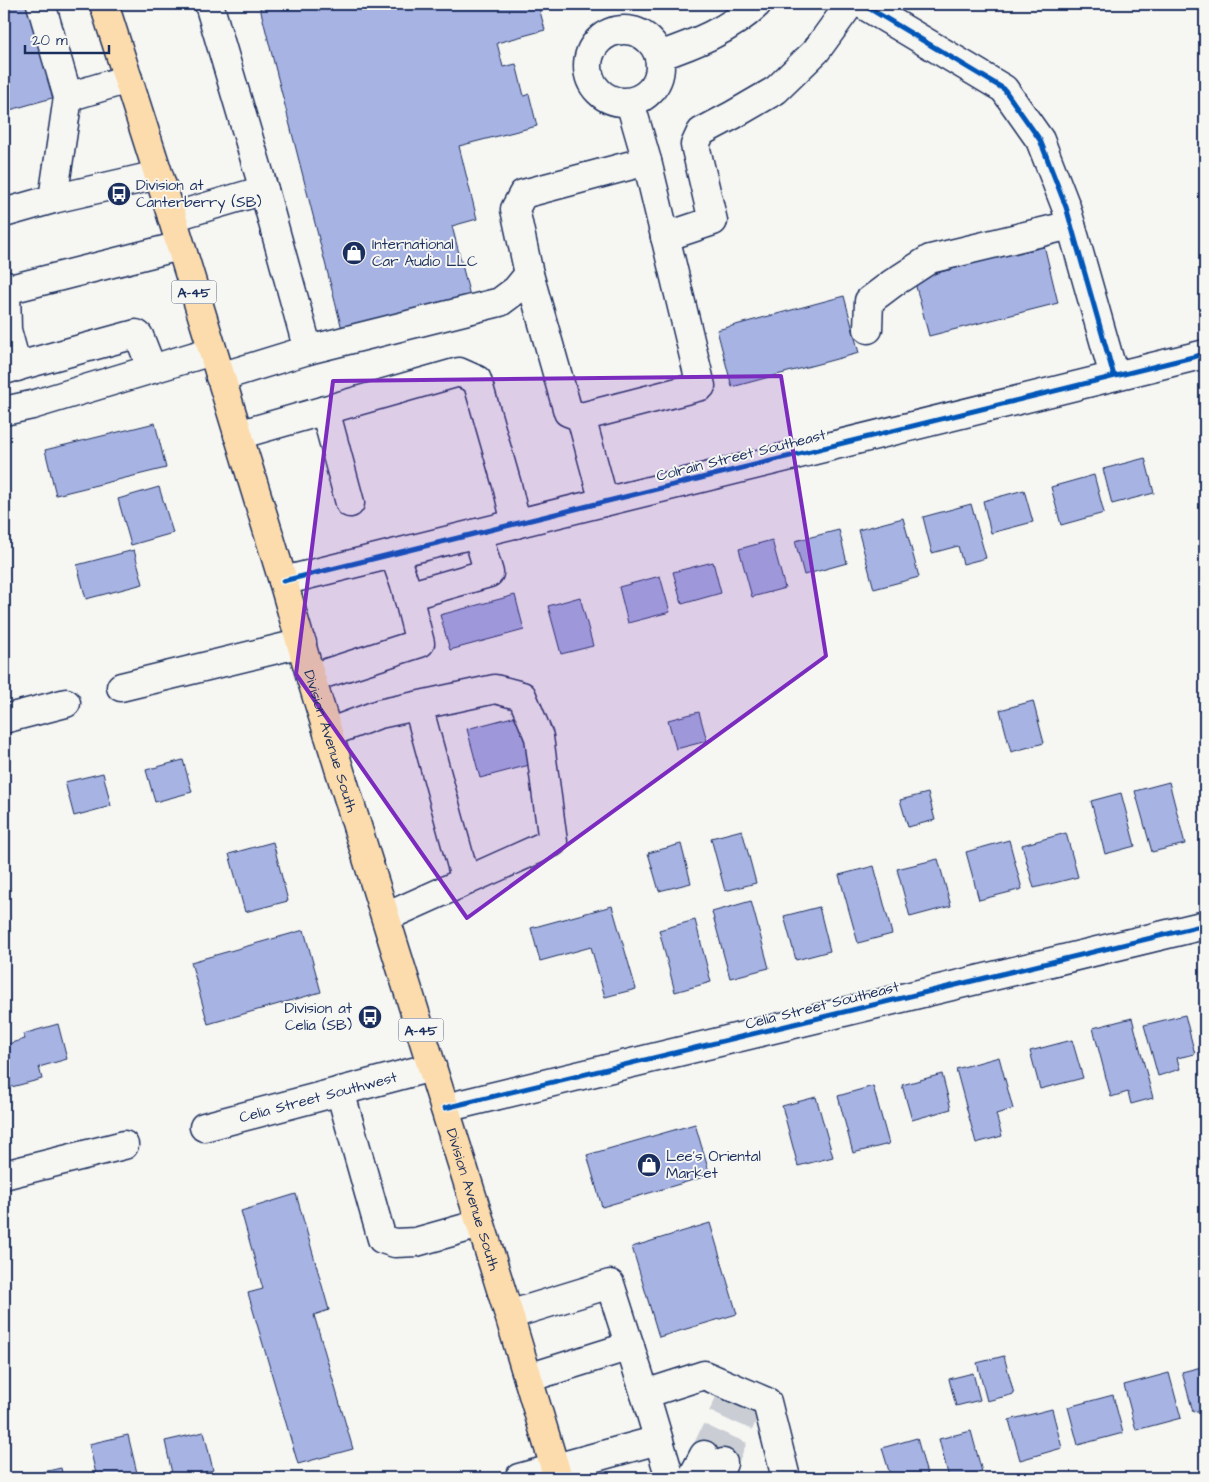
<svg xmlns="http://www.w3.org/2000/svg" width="1209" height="1482" font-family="'Architects Daughter',sans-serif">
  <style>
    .building { fill: #a7b3e3; stroke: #1b2f5e }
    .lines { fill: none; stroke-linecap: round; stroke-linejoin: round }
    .minor-tunnel { stroke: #caced4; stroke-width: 28; stroke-dasharray: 28 14; stroke-linecap: butt }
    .minor-casing { stroke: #1b2f5e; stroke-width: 31 }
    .major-casing { stroke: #1b2f5e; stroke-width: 31 }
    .minor { stroke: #f6f6f2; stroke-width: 28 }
    .major { stroke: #fcdcac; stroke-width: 28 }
    .cycleway-casing { stroke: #f6f6f2; stroke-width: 8 }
    .cycleway { stroke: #0057b8; stroke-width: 5 }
    .marked { fill: #7b2cbf; fill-opacity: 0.2; stroke: #7b2cbf; stroke-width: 4; stroke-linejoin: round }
    .labels { text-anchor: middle; stroke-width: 4; stroke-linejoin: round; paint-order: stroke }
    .shield { fill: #f6f6f2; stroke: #5d6b8a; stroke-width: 1 }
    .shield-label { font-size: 14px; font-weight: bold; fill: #1b2f5e }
    .poi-label { font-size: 15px; fill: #1b2f5e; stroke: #f6f6f2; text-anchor: start }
    .street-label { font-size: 15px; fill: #1b2f5e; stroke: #f6f6f2 }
  </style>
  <rect width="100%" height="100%" fill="#f6f6f2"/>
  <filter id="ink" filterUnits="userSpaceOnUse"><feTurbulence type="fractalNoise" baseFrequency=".02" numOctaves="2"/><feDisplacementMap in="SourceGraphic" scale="10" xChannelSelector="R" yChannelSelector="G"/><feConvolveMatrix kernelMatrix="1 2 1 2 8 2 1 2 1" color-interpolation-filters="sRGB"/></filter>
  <g filter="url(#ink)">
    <path class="building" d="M4,4H32L59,96L10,110L5,96H4Z
      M259,4H538L545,30L497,43L503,67L516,64L524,96L529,94L537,126L459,146L477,219L452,226L470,296L342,329Z
      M1044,245L1058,303L929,336L914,279Z
      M844,296L859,353L732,387L717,330Z
      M155,423L166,468L56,495L45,450Z
      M1145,458L1154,493L1112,504L1103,469Z
      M1094,475L1104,513L1061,525L1051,487Z
      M159,487L173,533L131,545L118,499Z
      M1024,490L1033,522L991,533L983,501Z
      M971,504L986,558L963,564L958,546L932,553L923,517Z
      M903,518L919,577L874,589L858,530Z
      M839,530L847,563L804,575L795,541Z
      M772,540L785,588L752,597L739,549Z
      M134,550L143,584L86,599L77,565Z
      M713,562L721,593L682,604L673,572Z
      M660,576L670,612L628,623L619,587Z
      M515,595L524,630L450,650L440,615Z
      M580,597L593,646L561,654L548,606Z
      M1033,701L1044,743L1011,752L1000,710Z
      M699,712L707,741L676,749L668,720Z
      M524,714L537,763L480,778L467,729Z
      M183,760L192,792L155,802L146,770Z
      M103,773L111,806L74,816L65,782Z
      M1169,782L1185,844L1152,852L1135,791Z
      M928,793L935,820L908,827L900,800Z
      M1121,793L1135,846L1105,854L1091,801Z
      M742,830L756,883L725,891L711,838Z
      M1066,833L1078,877L1034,888L1022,845Z
      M1009,840L1022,889L979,900L966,852Z
      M273,842L288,901L245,912L229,854Z
      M681,844L691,883L659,891L648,853Z
      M938,859L951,906L910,917L897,869Z
      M874,866L892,934L858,943L839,875Z
      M751,901L769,968L730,978L712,912Z
      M612,906L636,989L605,997L591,947L540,961L531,928Z
      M819,907L830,951L796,960L784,916Z
      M695,920L711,982L675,992L659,930Z
      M304,930L321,992L208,1024L191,962Z
      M1205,1009V1025L1201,1010Z
      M1185,1015L1195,1054L1177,1058L1180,1069L1158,1076L1144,1025Z
      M1132,1018L1153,1098L1131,1104L1128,1092L1111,1097L1093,1028Z
      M58,1024L67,1059L39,1067L42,1079L4,1089V1045L25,1039L23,1034Z
      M1072,1040L1083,1078L1040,1089L1030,1051Z
      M999,1057L1013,1109L996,1114L1002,1136L976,1143L956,1069Z
      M942,1074L951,1109L912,1120L902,1085Z
      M873,1086L889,1144L853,1153L838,1096Z
      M816,1097L833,1157L798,1166L782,1106Z
      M695,1124L710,1175L602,1207L587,1155Z
      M296,1194L329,1310L314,1315L353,1449L298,1464L248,1293L263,1289L241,1211Z
      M710,1223L737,1314L659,1337L632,1247Z
      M1004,1356L1014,1394L987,1401L977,1363Z
      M1205,1366V1409L1193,1412L1182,1372Z
      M973,1373L980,1400L956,1406L949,1379Z
      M1169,1373L1181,1418L1136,1430L1124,1385Z
      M1113,1395L1123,1433L1078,1445L1068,1407Z
      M1052,1409L1062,1448L1020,1460L1009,1420Z
      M971,1431L982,1472L958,1478H949L939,1439Z
      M204,1432L213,1470L179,1478H173L165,1441Z
      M128,1435L137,1473L114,1478H97L89,1444Z
      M917,1438L928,1478H891L882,1448Z
      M61,1468L63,1478H22L21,1477Z"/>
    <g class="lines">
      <path class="minor-tunnel" d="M704,1455L730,1400
        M723,1463L746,1409"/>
      <g class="minor-casing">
        <g id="minor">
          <path d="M209,4L264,190L308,350L220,377"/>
          <path d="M862,4L1004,89L1040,140L1066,207L1114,376"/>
          <circle cx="624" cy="66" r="36"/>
          <path d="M659,56C694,44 730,30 757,4"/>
          <path d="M68,97L128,79"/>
          <path d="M630,102L647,161"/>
          <path d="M53,199L158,175"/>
          <path d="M4,213L53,199L68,97L41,4"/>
          <path d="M172,217L264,190"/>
          <path d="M665,237L713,221L695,145L701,132L733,115L776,90L816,51L850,4"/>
          <path d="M4,285L6,290L7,330L17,367"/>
          <path d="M6,290L180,246"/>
          <path d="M868,329L869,301L893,283L930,259L1071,225"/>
          <path d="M308,350L500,302L516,290L529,274"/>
          <path d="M4,370L136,334L139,336L152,369"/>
          <path d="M325,410L350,503"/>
          <path d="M4,411L32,405L212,351"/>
          <path d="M581,417L701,386L647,161L523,194L515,209L529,274L568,412L581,417L604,502"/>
          <path d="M238,435L459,372L477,380L507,485L516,524"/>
          <path d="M283,581L1205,354"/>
          <path d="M408,596L489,573L477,533"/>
          <path d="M311,678L420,643L406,588L394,554"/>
          <path d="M121,687L302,643"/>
          <path d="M418,706L466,881"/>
          <path d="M4,719L66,703"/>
          <path d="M328,733L379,714L495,689L522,696L539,737L553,842L386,917"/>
          <path d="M340,1091L382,1239L395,1243L416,1242L480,1224"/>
          <path d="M445,1108L1205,925"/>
          <path id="s1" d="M204,1127L432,1067"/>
          <path d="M4,1175L124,1145"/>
          <path d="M509,1315L610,1284L645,1394"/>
          <path d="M528,1378L630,1346"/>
          <path d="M519,1478L658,1440"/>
          <path d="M670,1478L645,1394L704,1375L767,1402L786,1478"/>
          <path d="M692,1478L704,1455"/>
          <path d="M717,1478L723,1463"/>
        </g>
      </g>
      <g class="major-casing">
        <g id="major">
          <path id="s2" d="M104,4L172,217L283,581L311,678L509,1315L558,1478"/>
        </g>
      </g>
      <use href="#minor" class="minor"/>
      <use href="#major" class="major"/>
      <g class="cycleway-casing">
        <path id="cycleway" d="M862,4L1004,89L1040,140L1066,207L1114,376
          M283,581L1205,354
          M445,1108L1205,925"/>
      </g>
      <use href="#cycleway" class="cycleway"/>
    </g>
  </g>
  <path class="marked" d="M781,376L826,656L467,918L296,674L333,381Z"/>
  <defs>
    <g id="bus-disc" transform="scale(1.25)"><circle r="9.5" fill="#1b2f5e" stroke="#f6f6f2"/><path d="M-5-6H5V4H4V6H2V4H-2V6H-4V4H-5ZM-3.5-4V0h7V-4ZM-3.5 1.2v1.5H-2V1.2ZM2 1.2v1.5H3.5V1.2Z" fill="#fff"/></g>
    <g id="shop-disc" transform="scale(1.25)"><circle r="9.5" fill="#1b2f5e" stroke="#f6f6f2"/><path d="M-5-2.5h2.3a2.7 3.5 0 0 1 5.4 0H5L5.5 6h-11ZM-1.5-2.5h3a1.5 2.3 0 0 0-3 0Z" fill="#fff"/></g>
  </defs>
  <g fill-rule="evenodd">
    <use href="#bus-disc" x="119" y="194"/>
    <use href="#shop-disc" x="354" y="253"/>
    <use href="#bus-disc" x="370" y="1017"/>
    <use href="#shop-disc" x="649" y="1165"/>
  </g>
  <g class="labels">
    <g class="shield">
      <rect x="171.5" y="280.5" width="45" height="23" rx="4"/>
      <rect x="398.5" y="1018.5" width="45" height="23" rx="4"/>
    </g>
    <g class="shield-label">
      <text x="194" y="297">A-45</text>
      <text x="421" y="1035">A-45</text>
    </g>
    <g class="poi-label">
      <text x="136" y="190">Division at<tspan x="136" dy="17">Canterberry (SB)</tspan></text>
      <text x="372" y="249">International<tspan x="372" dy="17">Car Audio LLC</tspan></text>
      <text x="352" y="1013" text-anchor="end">Division at<tspan x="352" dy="17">Celia (SB)</tspan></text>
      <text x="666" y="1161">Lee's Oriental<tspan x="666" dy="17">Market</tspan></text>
    </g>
    <g class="street-label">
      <text transform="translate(741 455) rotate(-14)" y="5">Colrain Street Southeast</text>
      <text dy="5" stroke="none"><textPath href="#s2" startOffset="771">Division Avenue South</textPath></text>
      <text transform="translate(822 1005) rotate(-14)" y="5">Celia Street Southeast</text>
      <text dy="5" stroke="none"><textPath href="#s1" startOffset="118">Celia Street Southwest</textPath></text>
      <text dy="5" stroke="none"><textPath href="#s2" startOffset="1251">Division Avenue South</textPath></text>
    </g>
  </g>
  <rect width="1209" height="1482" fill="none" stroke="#f6f6f2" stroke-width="20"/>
  <rect x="10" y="10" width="1189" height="1462" fill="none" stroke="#1b2f5e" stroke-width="2" filter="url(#ink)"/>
  <path d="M25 45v8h84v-8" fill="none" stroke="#1b2f5e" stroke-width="2.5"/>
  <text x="32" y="45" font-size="15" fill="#1b2f5e" stroke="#f6f6f2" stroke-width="4" paint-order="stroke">20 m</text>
</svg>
